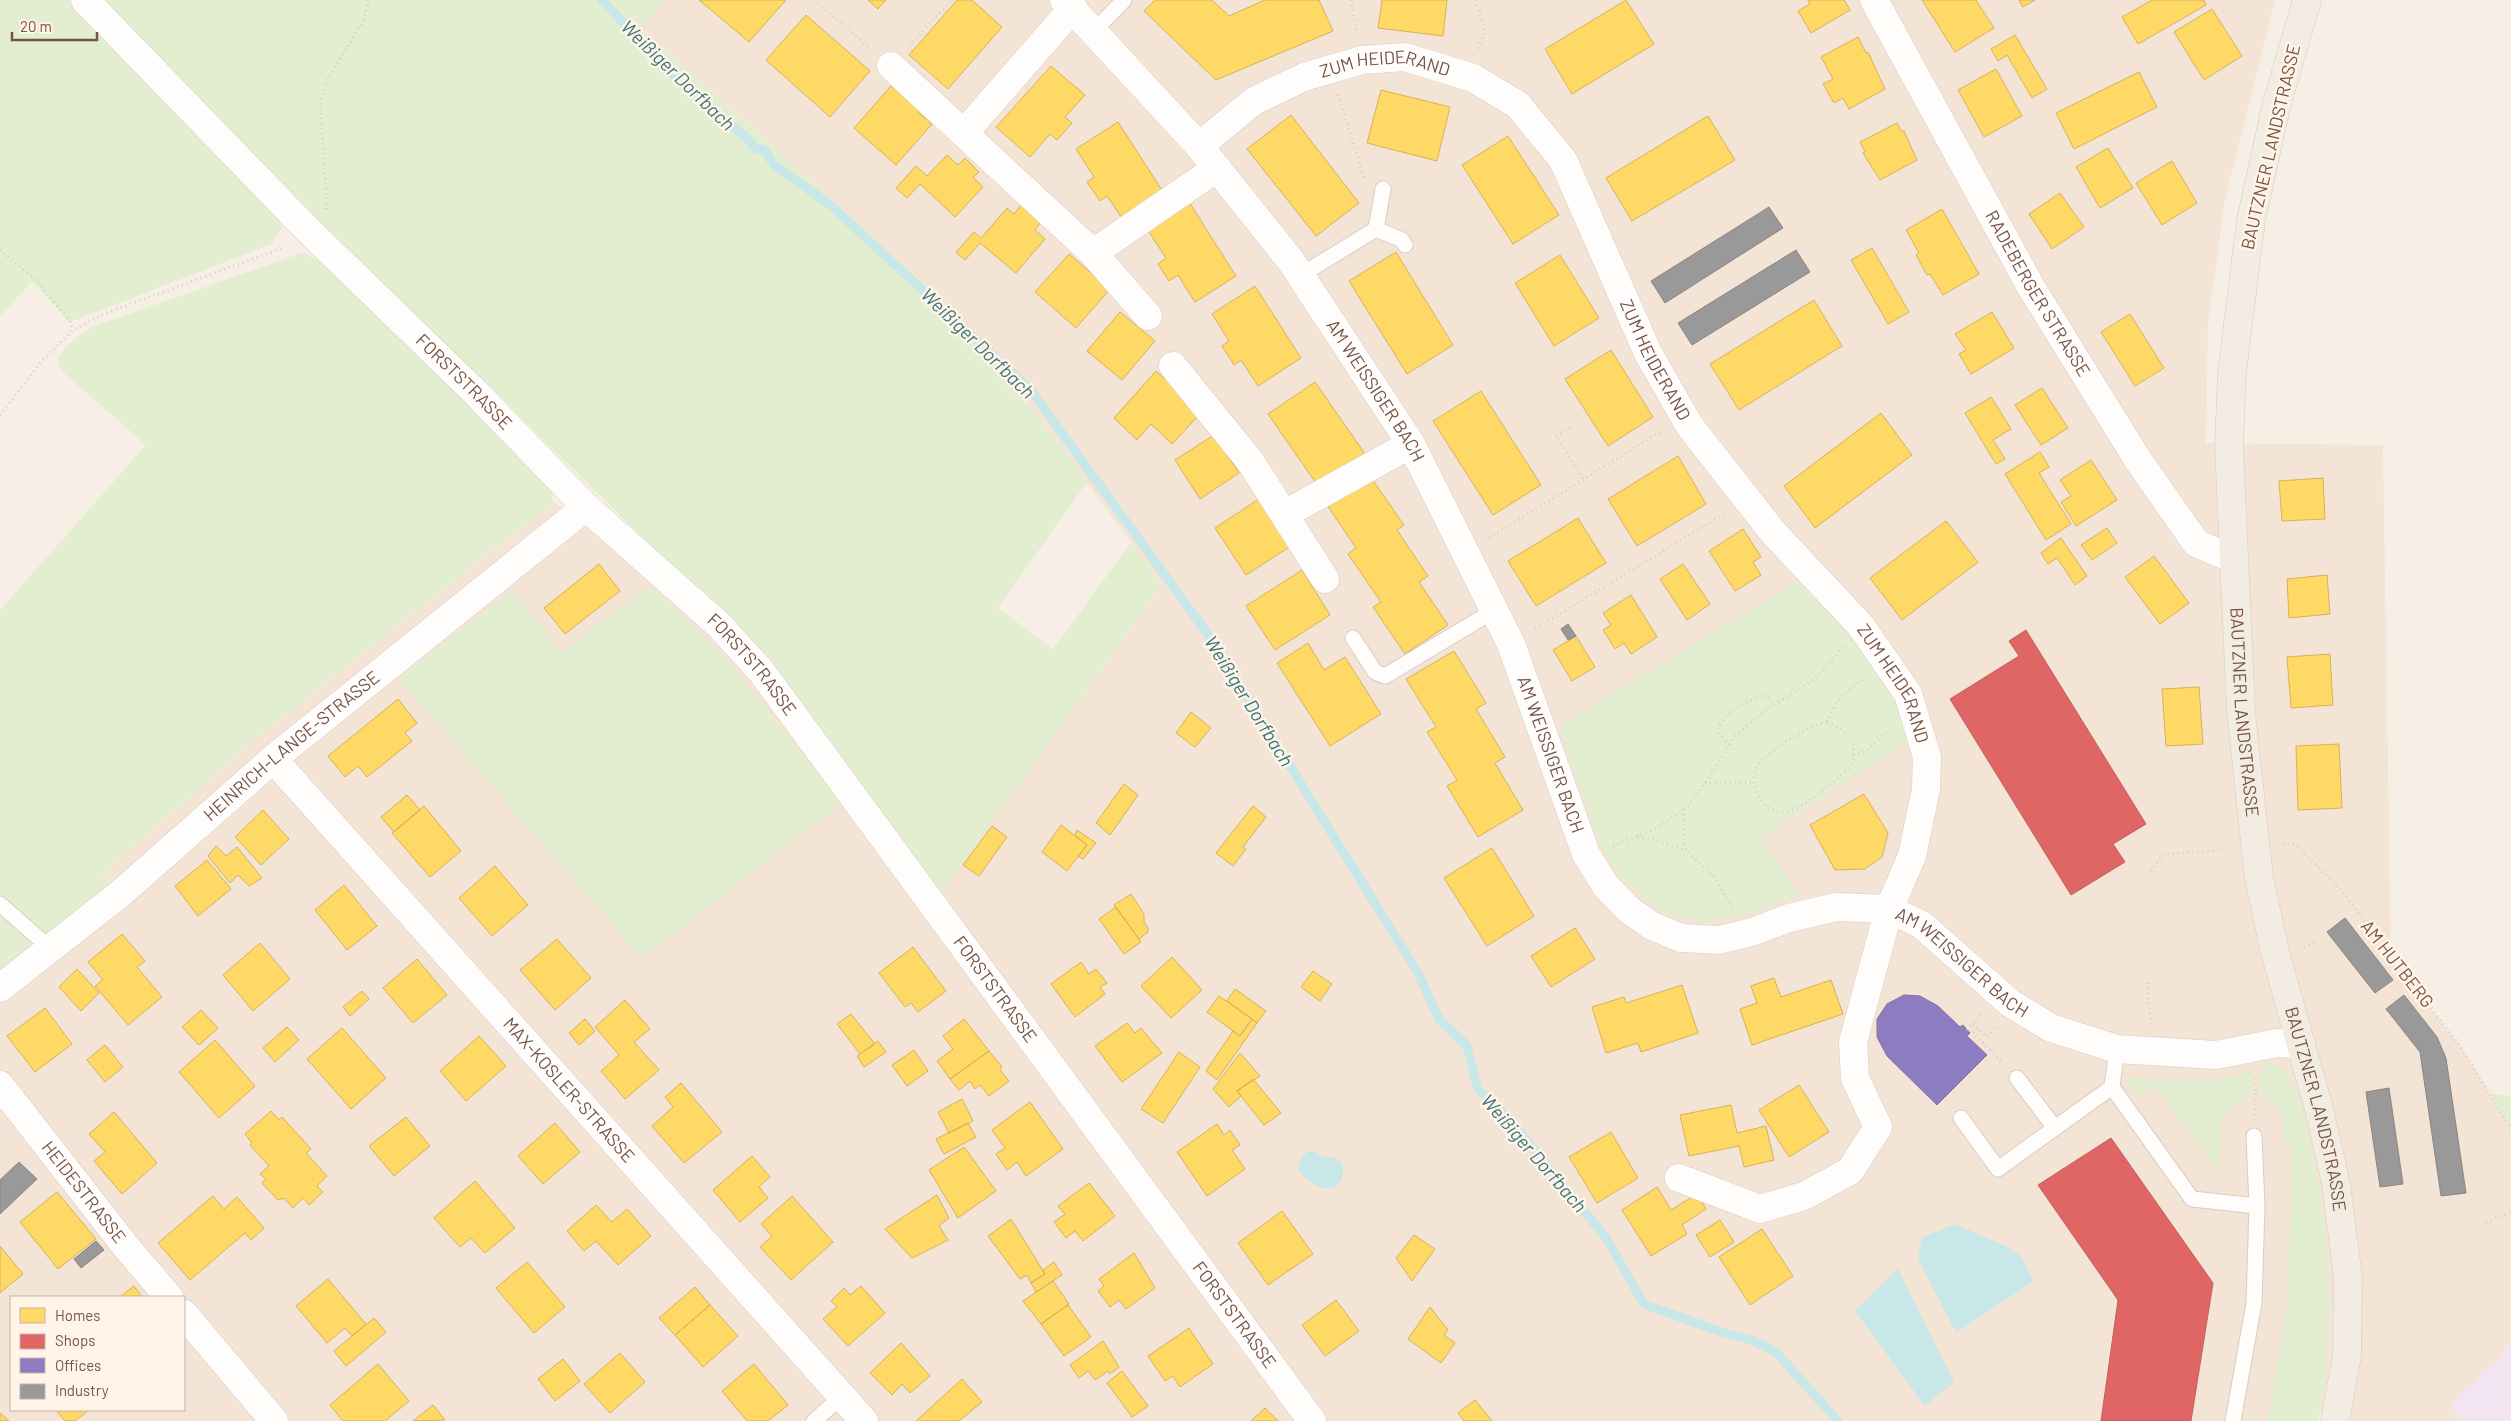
<svg xmlns="http://www.w3.org/2000/svg" width="2511" height="1421" font-family="Barlow,sans-serif">
  <style>
    .residential { fill: #f3e4d5; fill-rule: evenodd }
    .education { fill: #f2e5f1 }
    .green { fill: #e3edcf }
    .water { fill: #c7e7e8 }
    .homes { fill: #ffd966; stroke: #d6b15c }
    .shops { fill: #e06666; stroke: #c0615c }
    .offices { fill: #8e7cc3; stroke: #87709d }
    .industry { fill: #999; stroke: #8e8480 }
    .lines { fill: none; stroke-linecap: round; stroke-linejoin: round }
    .stream { stroke: #c7e7e8; stroke-width: 9 }
    .lane-casing { stroke: #d8ccc4; stroke-width: 17 }
    .street-casing { stroke: #d8ccc4; stroke-width: 29 }
    .primary-casing { stroke: #d6cac3; stroke-width: 29 }
    .path { stroke: #d8cec8; stroke-width: 3; stroke-dasharray: 1 4; stroke-linecap: butt }
    .lane { stroke: #fefdfb; stroke-width: 15 }
    .street { stroke: #fefdfb; stroke-width: 28 }
    .primary { stroke: #f2ece3; stroke-width: 28 }
    .labels { text-anchor: middle; stroke-width: 5; stroke-linejoin: round; paint-order: stroke }
    .street-label { font-size: 18px; fill: #765445; stroke: #fff4e7 }
    .water-label { font-size: 19px; font-style: italic; fill: #37757d; stroke: #fff4e7 }
  </style>
  <rect width="100%" height="100%" fill="#f7efe6"/>
  <path class="residential" d="M601,0H2275L2225,199L2208,323L2206,443L2383,445L2391,958L2461,1047L2511,1129V1421H2342L2320,1413L2317,1421H0V988L121,892L102,874L259,736L553,502L719,625L933,903L1162,585L1047,428L925,284L652,37L638,31ZM11,1297H184V1410H11Z"/>
  <path class="education" d="M2506,1344L2511,1346V1421H2463L2449,1405L2502,1356Z"/>
  <path class="green" d="M0,0H69L280,216L282,228L271,244L70,322L32,281L0,317Z
    M100,0H664L638,31L652,37L925,284L1047,428L1087,482L998,608L1053,649L1131,543L1162,585L940,894L732,626L474,371L321,228Z
    M302,253L329,264L551,488L553,502L259,736L102,874L121,893L0,988V610L146,445L64,373L57,363C63,346 78,337 92,327Z
    M1798,581L1858,641L1890,686L1912,738L1761,837L1799,895L1744,916L1698,922L1664,913L1623,881L1600,845L1559,727Z
    M649,586L719,650L842,803L642,958L398,678L513,590L562,653Z
    M2261,1063L2275,1064L2286,1075L2289,1086L2295,1085C2322,1176 2336,1270 2326,1364C2324,1383 2323,1404 2317,1421H2268L2288,1299L2292,1149L2291,1144H2285C2282,1119 2285,1106 2259,1097Z
    M2253,1066L2250,1097C2213,1111 2221,1137 2220,1171H2217L2157,1086L2137,1098L2129,1087L2128,1077L2174,1081L2232,1078Z
    M2489,1093L2511,1096V1129Z"/>
  <path class="water" d="M1308,1151H1315L1320,1156L1334,1158L1342,1162C1348,1200 1313,1192 1298,1169L1301,1159Z
    M1955,1224L2009,1248L2020,1256L2034,1281L1956,1332L1918,1259L1922,1238Z
    M1898,1269L1954,1382L1925,1406L1855,1311Z"/>
  <path class="homes" d="M699,0H786L749,42Z
    M868,0H886L878,9Z
    M957,0H972L1002,27L948,89L909,55Z
    M1212,0L1229,16L1265,0H1319L1333,31L1216,80L1144,11L1155,0Z
    M1382,0H1447L1443,36L1378,28Z
    M1626,0L1654,44L1572,94L1545,49Z
    M1808,0H1844L1850,10L1811,33L1798,11L1810,4Z
    M1922,0H1976L1994,28L1955,52Z
    M2019,0H2035L2023,7Z
    M2152,0H2204L2206,5L2138,44L2122,17Z
    M2212,9L2242,56L2204,80L2174,32Z
    M806,15L870,71L830,117L766,60Z
    M2015,35L2047,89L2032,98L2007,55L1998,61L1991,49Z
    M1858,37L1866,53L1868,52L1885,89L1849,109L1843,98L1834,103L1823,84L1833,79L1821,57Z
    M1051,66L1085,95L1065,117L1072,123L1057,140L1050,134L1030,157L996,127Z
    M1996,69L2022,116L1984,137L1958,90Z
    M2139,72L2157,107L2074,149L2056,113Z
    M891,86L901,94L924,105L918,112L932,124L896,165L854,128Z
    M1381,90L1450,107L1437,161L1367,143Z
    M1291,115L1359,203L1316,236L1247,149Z
    M1708,116L1735,160L1632,221L1606,178Z
    M1118,122L1165,195L1124,221L1107,196L1100,201L1087,182L1094,177L1076,149Z
    M1897,123L1902,132L1904,131L1917,160L1880,180L1863,153L1865,152L1860,142Z
    M1508,136L1559,215L1513,244L1462,165Z
    M2108,148L2133,188L2100,208L2076,167Z
    M947,155L958,165L965,158L979,172L973,177L983,187L955,217L920,184L907,198L896,188L916,166L927,176Z
    M2172,161L2197,203L2162,225L2136,183Z
    M2060,193L2084,227L2052,249L2029,214Z
    M1189,202L1236,276L1195,302L1178,275L1169,281L1158,264L1166,258L1147,229Z
    M1021,205L1041,222L1035,230L1045,239L1016,273L980,243L965,260L956,252L974,232L981,238L1007,208L1014,214Z
    M1942,209L1979,274L1943,295L1930,274L1927,275L1916,255L1919,253L1906,230Z
    M1872,248L1909,312L1888,324L1851,260Z
    M1396,252L1453,345L1407,374L1349,281Z
    M1069,254L1110,289L1076,328L1035,292Z
    M1560,255L1599,318L1554,346L1515,283Z
    M1255,286L1301,358L1258,386L1241,360L1234,365L1222,346L1229,341L1212,314Z
    M1814,300L1842,346L1739,410L1710,364Z
    M1120,312L1155,341L1122,380L1087,351Z
    M1992,312L2014,348L1971,374L1959,354L1966,350L1955,334Z
    M2130,314L2164,368L2135,386L2101,332Z
    M1611,350L1653,417L1608,446L1565,379Z
    M1156,371L1202,412L1172,444L1151,424L1137,440L1114,418Z
    M1315,382L1365,454L1318,486L1268,414Z
    M2042,388L2068,428L2041,445L2015,405Z
    M1481,391L1541,485L1493,515L1433,421Z
    M1991,397L2011,429L1993,440L2005,459L1996,464L1965,413Z
    M1881,413L1912,455L1815,528L1784,486Z
    M1214,435L1239,473L1200,499L1175,460Z
    M2040,452L2049,467L2039,473L2071,524L2046,540L2005,474Z
    M1678,456L1706,504L1637,546L1608,499Z
    M2091,460L2117,500L2076,526L2061,502L2071,496L2060,480Z
    M1370,476L1404,525L1397,530L1428,576L1419,582L1448,625L1405,654L1373,607L1381,602L1348,554L1356,548L1327,505Z
    M2323,478L2325,519L2282,521L2279,481Z
    M1259,499L1291,546L1246,575L1215,528Z
    M1578,518L1606,563L1536,606L1508,561Z
    M1946,521L1978,562L1902,620L1870,578Z
    M2107,528L2117,543L2092,560L2081,545Z
    M1743,529L1761,557L1753,562L1761,575L1735,591L1709,551Z
    M2061,538L2087,576L2075,585L2057,558L2048,564L2041,553Z
    M2154,556L2189,603L2160,624L2125,577Z
    M599,564L620,591L565,634L544,608Z
    M1683,564L1710,604L1687,620L1660,579Z
    M1302,570L1330,615L1275,650L1246,606Z
    M2327,575L2330,614L2289,618L2287,579Z
    M1631,595L1657,637L1631,654L1624,643L1615,649L1603,630L1611,625L1603,613Z
    M1576,636L1595,667L1572,681L1553,650Z
    M1308,643L1324,670L1345,657L1381,714L1330,746L1277,663Z
    M1454,651L1486,703L1476,709L1505,757L1495,763L1523,810L1478,837L1447,786L1457,780L1427,732L1436,727L1406,679Z
    M2330,654L2333,705L2291,708L2287,657Z
    M2199,687L2203,744L2166,746L2162,689Z
    M398,699L417,723L405,733L412,741L367,777L358,766L345,777L328,756Z
    M1191,712L1211,728L1195,747L1176,733Z
    M2339,744L2342,808L2298,810L2296,746Z
    M1124,784L1138,795L1110,835L1096,823Z
    M1864,794L1888,833L1882,857L1865,869L1835,870L1810,825Z
    M407,795L420,810L394,832L381,817Z
    M424,806L461,851L430,877L392,833Z
    M1253,806L1266,817L1243,847L1246,849L1233,866L1216,853Z
    M263,810L289,839L261,865L235,837Z
    M1061,825L1087,845L1067,871L1042,852Z
    M992,826L1007,837L979,876L963,865Z
    M1077,830L1096,843L1083,859L1078,856L1087,845L1075,835Z
    M216,846L226,856L237,847L262,878L249,886L238,875L230,883L208,856Z
    M1492,848L1534,916L1487,946L1444,878Z
    M207,860L231,889L198,916L175,886Z
    M495,866L528,905L492,936L459,898Z
    M344,885L377,926L347,950L315,910Z
    M1131,894L1144,914V922L1148,928V932L1139,939L1114,905Z
    M1116,907L1141,942L1124,954L1099,919Z
    M1575,928L1595,959L1551,987L1531,956Z
    M122,934L145,961L137,967L162,997L128,1025L95,986L103,980L88,962Z
    M557,939L591,978L555,1010L520,970Z
    M260,943L290,979L253,1011L223,975Z
    M913,947L946,991L918,1012L911,1003L905,1007L879,973Z
    M1172,957L1202,990L1171,1018L1141,986Z
    M417,959L447,995L413,1023L383,988Z
    M1081,962L1089,974L1096,969L1107,983L1100,987L1105,994L1075,1017L1051,984Z
    M77,969L99,993L81,1011L59,987Z
    M1313,971L1332,984L1320,1001L1301,987Z
    M1774,978L1781,997L1831,980L1843,1014L1752,1045L1740,1009L1757,1003L1751,986Z
    M1682,985L1698,1033L1641,1052L1638,1043L1606,1053L1592,1007L1624,997L1626,1003Z
    M1235,989L1266,1011L1257,1023L1227,1001Z
    M362,991L369,999L350,1016L343,1007Z
    M1219,996L1252,1019L1240,1036L1207,1012Z
    M625,1000L650,1029L634,1042L659,1070L625,1099L601,1071L619,1055L595,1027Z
    M45,1008L72,1044L35,1072L7,1036Z
    M201,1010L218,1028L199,1045L182,1027Z
    M851,1014L875,1044L860,1054L837,1024Z
    M585,1019L595,1031L579,1045L569,1033Z
    M964,1019L989,1051L950,1079L937,1061L953,1049L943,1036Z
    M1252,1019L1257,1023L1217,1080L1206,1071L1233,1031L1240,1036Z
    M1127,1023L1135,1033L1141,1028L1162,1053L1122,1082L1095,1046Z
    M287,1027L299,1040L275,1062L263,1048Z
    M342,1028L386,1078L351,1109L307,1059Z
    M479,1036L506,1066L466,1101L440,1071Z
    M215,1040L255,1086L219,1118L179,1072Z
    M878,1041L886,1052L864,1067L857,1056Z
    M105,1045L123,1067L105,1082L87,1060Z
    M914,1050L928,1071L907,1086L892,1065Z
    M989,1051L1002,1067L1000,1070L1009,1081L989,1096L980,1085L975,1089L970,1081L959,1090L950,1079Z
    M1179,1052L1200,1067L1163,1123L1141,1109Z
    M1240,1053L1260,1076L1237,1091L1241,1096L1229,1107L1213,1089Z
    M1253,1079L1281,1113L1264,1125L1237,1091Z
    M681,1083L722,1132L684,1163L652,1126L673,1107L665,1097Z
    M1799,1085L1829,1132L1789,1157L1759,1110Z
    M962,1099L973,1121L949,1133L938,1112Z
    M1030,1102L1063,1149L1026,1176L1017,1162L1007,1170L996,1154L1005,1148L992,1130Z
    M1731,1105L1737,1133L1766,1126L1774,1160L1744,1167L1739,1146L1689,1156L1680,1115Z
    M271,1111L279,1120L282,1117L311,1149L306,1153L327,1176L317,1186L323,1192L309,1205L303,1198L293,1208L284,1198L278,1200L262,1183L266,1179L260,1174L269,1166L250,1145L252,1143L245,1134Z
    M114,1112L157,1163L122,1194L94,1161L105,1152L89,1134Z
    M406,1117L430,1146L394,1176L369,1146Z
    M555,1123L580,1152L543,1184L518,1156Z
    M968,1123L976,1137L944,1154L936,1139Z
    M1217,1124L1224,1135L1230,1130L1240,1145L1232,1150L1245,1169L1207,1196L1177,1152Z
    M1611,1132L1638,1178L1597,1203L1569,1157Z
    M964,1147L996,1191L958,1218L929,1170Z
    M752,1156L770,1177L759,1187L768,1198L740,1222L713,1190Z
    M475,1181L515,1228L485,1253L471,1238L460,1247L434,1218Z
    M1089,1183L1115,1216L1083,1241L1075,1231L1066,1238L1054,1222L1065,1214L1058,1206Z
    M1657,1187L1671,1210L1697,1194L1706,1209L1682,1225L1687,1234L1651,1256L1622,1210Z
    M57,1192L96,1239L58,1269L20,1222Z
    M937,1195L949,1218L939,1226L948,1240L912,1258L885,1229Z
    M213,1196L224,1209L237,1197L264,1228L251,1240L245,1233L190,1280L158,1243Z
    M792,1196L833,1242L791,1280L760,1247L772,1236L761,1224Z
    M596,1205L612,1222L627,1209L651,1236L618,1265L596,1241L584,1251L567,1231Z
    M1282,1211L1313,1254L1268,1285L1238,1243Z
    M1011,1219L1045,1274L1031,1283L1027,1275L1020,1279L988,1236Z
    M1720,1220L1734,1242L1710,1257L1696,1235Z
    M1762,1229L1793,1276L1750,1305L1719,1257Z
    M1414,1235L1435,1249L1412,1281L1396,1258Z
    M0,1246L23,1274L0,1293Z
    M1134,1253L1155,1288L1126,1309L1119,1300L1110,1307L1098,1291L1104,1286L1099,1279Z
    M527,1262L565,1307L534,1333L496,1288Z
    M1054,1262L1062,1275L1036,1292L1031,1283L1045,1274L1043,1270Z
    M328,1279L366,1324L352,1336L345,1328L327,1343L296,1306Z
    M1053,1281L1069,1304L1041,1324L1023,1301Z
    M134,1286L142,1297H120Z
    M861,1286L885,1313L848,1346L823,1319L837,1307L831,1301L844,1288L850,1295Z
    M695,1287L710,1305L675,1335L659,1318Z
    M1336,1300L1359,1331L1325,1356L1302,1325Z
    M710,1305L738,1336L703,1367L675,1335Z
    M1068,1305L1091,1337L1064,1356L1041,1324Z
    M1430,1307L1448,1330L1444,1335L1455,1343L1441,1363L1408,1339Z
    M374,1318L386,1332L346,1366L334,1351Z
    M1189,1328L1213,1364L1180,1387L1173,1376L1165,1381L1148,1356Z
    M1103,1341L1119,1367L1110,1374L1108,1371L1095,1380L1088,1371L1079,1378L1070,1365Z
    M901,1343L930,1376L910,1393L902,1384L892,1395L870,1373Z
    M620,1353L645,1382L610,1413L584,1384Z
    M563,1359L580,1381L555,1401L538,1379Z
    M378,1364L409,1401L385,1421H343L330,1405Z
    M754,1364L788,1405L768,1421H747L722,1391Z
    M1122,1371L1148,1406L1132,1417L1107,1383Z
    M962,1379L982,1402L959,1421H916Z
    M1475,1400L1492,1421H1464L1458,1413Z
    M433,1405L445,1420L413,1421Z
    M1265,1408L1278,1421H1251Z
    M56,1410H89L75,1421H65Z
    M0,1413L9,1421H0Z"/>
  <path class="shops" d="M2026,630L2146,824L2113,844L2125,862L2071,895L1950,699L2019,656L2009,641Z
    M2111,1138L2213,1283L2191,1421H2101L2118,1300L2038,1185Z"/>
  <path class="offices" d="M1904,995L1920,996L1938,1006L1960,1027L1963,1025L1970,1033L1967,1036L1987,1055L1937,1105L1887,1056L1877,1037V1019L1887,1004Z"/>
  <path class="industry" d="M1769,207L1783,228L1665,303L1651,281Z
    M1796,250L1810,272L1692,345L1678,323Z
    M1568,624L1576,636L1568,640L1561,629Z
    M2345,918L2393,980L2375,993L2327,932Z
    M2404,995L2437,1037L2446,1058L2466,1193L2441,1196L2420,1052L2386,1009Z
    M2389,1088L2403,1184L2380,1187L2366,1092Z
    M19,1162L37,1179L0,1214V1180Z
    M96,1241L104,1250L81,1268L74,1259Z"/>
  <g class="lines">
    <path class="stream" d="M602,0L681,83L746,137L755,148L764,150L775,166L828,203L1030,389L1212,640L1418,973L1439,1019L1467,1046L1478,1089L1507,1116L1606,1238L1644,1304L1721,1332L1752,1340L1776,1352L1838,1421"/>
    <g class="lane-casing">
      <path id="lane" d="M1094,31L1124,0
        M1376,229L1383,189
        M1301,275L1376,229L1402,240L1405,245
        M1353,638L1375,672L1385,676L1495,610
        M0,904L51,949
        M2117,1049L2112,1087L2192,1199L2257,1206
        M2017,1078L2055,1128
        M1961,1118L1998,1169L2112,1087
        M814,1421L842,1396
        M2233,1421L2254,1303L2257,1206L2254,1136"/>
    </g>
    <g class="street-casing">
      <g id="street">
        <path id="s1" d="M85,0L307,229L475,392L586,507L719,625L761,671L1312,1421"/>
        <path id="s2" d="M1064,0L1199,146L1291,261L1411,444L1511,644L1586,854L1605,885L1629,910L1652,926L1681,938L1719,940L1752,932L1789,918L1836,907L1889,909L1922,925L2010,1003L2051,1028L2117,1049L2216,1055L2277,1043L2301,1044"/>
        <path id="s3" d="M1874,0L2031,287L2138,460L2196,543L2233,559"/>
        <path d="M891,66L1093,253L1148,316"/>
        <path d="M964,133L1073,8"/>
        <path id="s4" d="M1199,146L1254,101L1304,77L1362,60L1405,57L1473,78L1518,105L1563,160L1648,353L1689,425L1772,531L1861,626L1908,694L1927,757L1926,789L1912,856L1889,909L1853,1042L1855,1078L1878,1127L1850,1171L1804,1196L1760,1209L1679,1178"/>
        <path d="M1093,253L1217,168"/>
        <path d="M1173,366L1250,461L1325,579"/>
        <path d="M1285,514L1411,444"/>
        <path id="s5" d="M273,759L864,1421"/>
        <path id="s6" d="M0,988L121,893L273,759L586,507"/>
        <path id="s7" d="M0,1085L127,1248L169,1297"/>
        <path d="M184,1314L274,1421"/>
      </g>
    </g>
    <g class="primary-casing">
      <g id="primary">
        <path id="s8" d="M2307,0L2276,107L2251,220L2232,373L2229,446L2241,712L2259,878L2275,952L2319,1109L2336,1184L2348,1278L2347,1355L2335,1421"/>
      </g>
    </g>
    <path class="path" d="M814,0L871,49
      M1351,0L1357,33
      M1476,0L1485,32L1477,52
      M909,46L952,0
      M1338,95L1364,177
      M327,209L320,105L326,82L364,20L368,0
      M0,250L36,280L70,322L73,330
      M0,415L42,361L73,330L106,313L277,250L284,246
      M1570,428L1556,436L1583,479
      M1489,538L1660,432
      M1535,629L1724,514
      M1827,722C1846,729 1862,745 1850,767C1828,784 1781,839 1758,795C1752,784 1753,773 1759,762C1775,748 1807,726 1827,722Z
      M1827,722C1834,703 1847,688 1865,679
      M1729,745L1717,731C1723,712 1746,701 1764,695L1768,696L1773,706
      M1853,755L1867,750L1889,729
      M1705,783L1754,782
      M1684,809L1683,837L1686,851L1714,876L1732,907
      M1638,837L1655,840L1686,851
      M2283,843L2297,846L2341,890L2461,1047L2511,1129
      M1613,846L1659,827L1688,806L1710,776L1734,737L1763,712L1817,677L1843,647
      M2151,871L2164,854L2223,850
      M2304,947L2318,941
      M2147,983L2151,1024
      M1973,1024L1987,1037L1997,1026
      M1978,1029L1973,1033L2003,1063
      M1967,1030L1982,1014
      M2255,1115L2256,1076
      M2486,1222L2511,1212"/>
    <use href="#lane" class="lane"/>
    <use href="#street" class="street"/>
    <use href="#primary" class="primary"/>
  </g>
  <g class="labels">
    <g class="street-label">
      <text dy="6" stroke="none"><textPath href="#s4" startOffset="210">ZUM HEIDERAND</textPath></text>
      <text transform="translate(2271 147) rotate(-77)" y="6">BAUTZNER LANDSTRASSE</text>
      <text dy="6" stroke="none"><textPath href="#s3" startOffset="336">RADEBERGER STRASSE</textPath></text>
      <text dy="6" stroke="none"><textPath href="#s4" startOffset="645">ZUM HEIDERAND</textPath></text>
      <text dy="6" stroke="none"><textPath href="#s1" startOffset="538">FORSTSTRASSE</textPath></text>
      <text dy="6" stroke="none"><textPath href="#s2" startOffset="501">AM WEISSIGER BACH</textPath></text>
      <text dy="6" stroke="none"><textPath href="#s1" startOffset="942">FORSTSTRASSE</textPath></text>
      <text dy="6" stroke="none"><textPath href="#s4" startOffset="1050">ZUM HEIDERAND</textPath></text>
      <text dy="6" stroke="none"><textPath href="#s8" startOffset="721">BAUTZNER LANDSTRASSE</textPath></text>
      <text dy="6" stroke="none"><textPath href="#s6" startOffset="379">HEINRICH-LANGE-STRASSE</textPath></text>
      <text dy="6" stroke="none"><textPath href="#s2" startOffset="906">AM WEISSIGER BACH</textPath></text>
      <text dy="6" stroke="none"><textPath href="#s2" startOffset="1446">AM WEISSIGER BACH</textPath></text>
      <text transform="translate(2397 964) rotate(52)" y="6">AM HUTBERG</text>
      <text dy="6" stroke="none"><textPath href="#s1" startOffset="1348">FORSTSTRASSE</textPath></text>
      <text dy="6" stroke="none"><textPath href="#s5" startOffset="444">MAX-KOSLER-STRASSE</textPath></text>
      <text dy="6" stroke="none"><textPath href="#s8" startOffset="1126">BAUTZNER LANDSTRASSE</textPath></text>
      <text dy="6" stroke="none"><textPath href="#s7" startOffset="136">HEIDESTRASSE</textPath></text>
      <text dy="6" stroke="none"><textPath href="#s1" startOffset="1752">FORSTSTRASSE</textPath></text>
    </g>
    <g class="water-label">
      <text transform="translate(678 75) rotate(44)" y="7">Weißiger Dorfbach</text>
      <text transform="translate(978 343) rotate(44)" y="7">Weißiger Dorfbach</text>
      <text transform="translate(1249 701) rotate(58)" y="7">Weißiger Dorfbach</text>
      <text transform="translate(1534 1153) rotate(49)" y="7">Weißiger Dorfbach</text>
    </g>
  </g>
  <rect x="10" y="1296" width="175" height="115" fill="#fff4e7" stroke="#c8b4a6"/>
  <rect x="20" y="1308" width="25" height="15" fill="#ffd966" stroke="#c8b4a6"/>
  <text x="55" y="1321" font-size="15" fill="#765445">Homes</text>
  <rect x="20" y="1334" width="25" height="15" fill="#e06666" stroke="#c8b4a6"/>
  <text x="55" y="1346" font-size="15" fill="#765445">Shops</text>
  <rect x="20" y="1358" width="25" height="15" fill="#8e7cc3" stroke="#c8b4a6"/>
  <text x="55" y="1371" font-size="15" fill="#765445">Offices</text>
  <rect x="20" y="1384" width="25" height="15" fill="#999999" stroke="#c8b4a6"/>
  <text x="55" y="1396" font-size="15" fill="#765445">Industry</text>
  <path d="M12 32v8h85v-8" fill="none" stroke="#765445" stroke-width="2.5"/>
  <text x="20" y="32" font-size="15" fill="#765445" stroke="#fff4e7" stroke-width="4" paint-order="stroke">20 m</text>
</svg>
